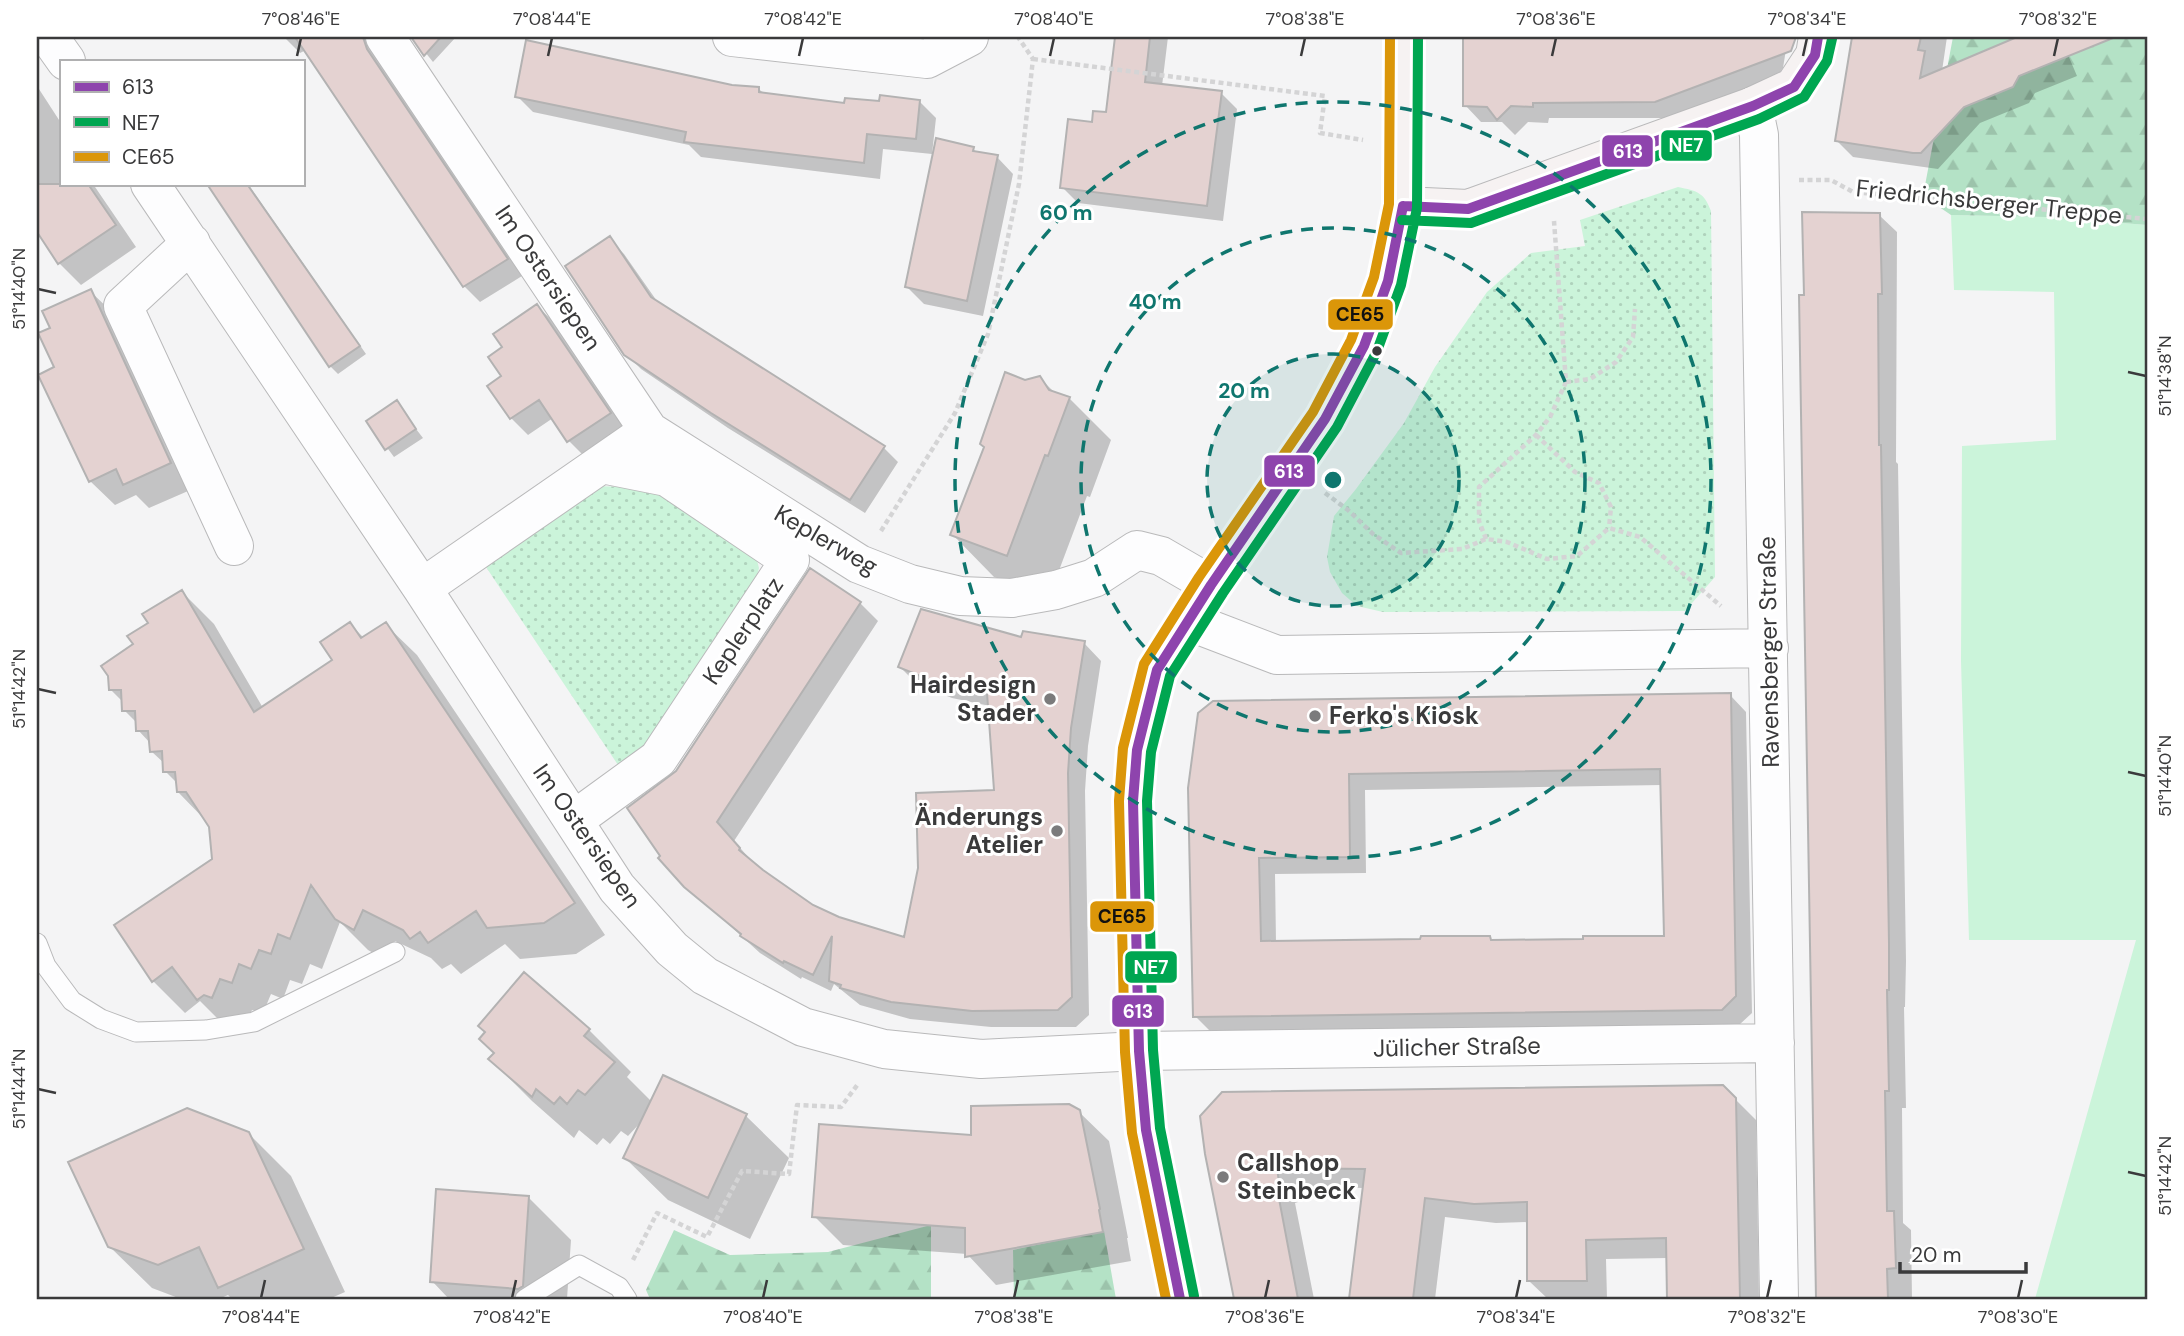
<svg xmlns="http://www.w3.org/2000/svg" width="2184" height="1336" font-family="'DM Sans',sans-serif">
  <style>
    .green { fill: #cbf4da }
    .forest { fill: url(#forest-firs) }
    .park { fill: url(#park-dots) }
    .shadow { fill: #0003; fill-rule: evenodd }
    .building { fill: #e4d2d1; stroke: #b3b2b2; stroke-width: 2; fill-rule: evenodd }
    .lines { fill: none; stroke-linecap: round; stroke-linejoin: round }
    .lane-casing { stroke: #b9b9ba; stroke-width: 21 }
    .street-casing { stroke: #b9b9ba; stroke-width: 40 }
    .secondary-casing { stroke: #b9b9ba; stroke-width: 40 }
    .path { stroke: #d4d4d5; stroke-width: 4.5; stroke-dasharray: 5 3.5; stroke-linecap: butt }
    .lane { stroke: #fdfdfe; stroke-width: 19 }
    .street { stroke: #fdfdfe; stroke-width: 38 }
    .secondary { stroke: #f6f2f2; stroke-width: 38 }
    .bus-1-casing { stroke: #fff; stroke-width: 16 }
    .bus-2-casing { stroke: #fff; stroke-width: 16 }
    .bus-3-casing { stroke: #fff; stroke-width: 16 }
    .bus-1 { stroke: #8e44ad; stroke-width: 10 }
    .bus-2 { stroke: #00a651; stroke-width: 10 }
    .bus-3 { stroke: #db9609; stroke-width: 10 }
    .ticks { fill: none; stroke: #3a3a3b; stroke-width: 2.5 }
    .ring { fill: none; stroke: #0f766e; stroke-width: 3.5; stroke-dasharray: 12 9 }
    .bus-dot { fill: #3a3a3b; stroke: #fff; stroke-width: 2.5 }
    .poi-dot { fill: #7b7b7c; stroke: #fff; stroke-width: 2.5 }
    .labels { text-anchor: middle; stroke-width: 6; stroke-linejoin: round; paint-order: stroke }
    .street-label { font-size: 24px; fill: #3a3a3b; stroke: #fff }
    .poi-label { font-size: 24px; font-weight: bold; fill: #3a3a3b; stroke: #fff; text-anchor: end }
    .centre { fill: #0f766e; stroke: #fff; stroke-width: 3.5 }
    .ring-label { font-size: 21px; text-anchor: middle; font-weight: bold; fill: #0f766e; stroke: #fff; stroke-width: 6; stroke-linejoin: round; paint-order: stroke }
    .line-badge { stroke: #fff; stroke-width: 2.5 }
    .badge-label { font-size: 19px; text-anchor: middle; font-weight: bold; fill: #fff }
    .pale-badge-label { font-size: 19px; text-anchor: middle; font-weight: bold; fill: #111 }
    .neatline { fill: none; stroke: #3a3a3b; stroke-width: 2.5 }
    .ticks-label { font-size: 18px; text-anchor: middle; fill: #3a3a3b }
  </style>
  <defs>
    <pattern id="forest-firs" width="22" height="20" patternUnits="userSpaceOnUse" patternTransform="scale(1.75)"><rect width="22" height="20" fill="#b4e2c6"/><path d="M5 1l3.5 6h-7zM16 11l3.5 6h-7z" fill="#9cc3ab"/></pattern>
    <pattern id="park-dots" width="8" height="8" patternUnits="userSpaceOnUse" patternTransform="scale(1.75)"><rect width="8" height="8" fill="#cbf4da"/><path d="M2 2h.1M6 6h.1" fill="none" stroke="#afd2bc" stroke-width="1.8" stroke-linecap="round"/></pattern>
  </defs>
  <rect width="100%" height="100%" fill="#f4f4f5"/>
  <path class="green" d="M1951,215L2046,217L2147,225V1299H2035L2136,940H1969L1961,661L1962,446L2056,440L2054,292L1954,290Z"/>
  <path class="forest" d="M1953,37H2147V225L2046,217L1951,215L1923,196Z
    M931,1225V1299H650L646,1290L674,1230L730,1255L828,1252Z
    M1104,1231L1116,1299H1014L1013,1250Z"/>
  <path class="park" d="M1678,187C1697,191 1704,192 1711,211L1715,577L1685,611L1383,612L1357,606L1342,593L1330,572L1327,557L1334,516L1356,489L1404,423L1435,367L1487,292L1531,253L1585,246L1580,220Z
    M594,486L659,488L755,553L759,568L754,587L653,738L618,765L482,561Z"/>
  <path class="shadow" d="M284,37H364L522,276L480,302L464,286L306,50L300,53Z
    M413,37H456L433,62Z
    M1117,37H1168L1162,86L1221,93L1237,109L1223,221L1078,203L1062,187L1094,124L1108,114Z
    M1465,37H1687L1696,45L1701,60L1705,37H1788L1783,68L1774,80L1672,118H1549L1548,123L1528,122L1515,135L1502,122H1481L1465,105Z
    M1854,37H1947L1942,71L2022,37H2057L2063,43L2077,76L2035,93L2029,103L1980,123L1938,169L1853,157L1837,141Z
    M37,86L61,123V184H93L136,247L81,285L59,263L37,230Z
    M732,87L758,88L765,95L845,105L920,102L936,118L932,154L883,149L880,179L701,157L689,145L533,112L517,96Z
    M973,149L977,153L997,157L1013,174L983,316L924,304L907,287Z
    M214,184H248L366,354L338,374L330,366L210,186Z
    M1879,215L1897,232L1896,462L1898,464L1906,961L1905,1007H1904L1906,1108H1902L1903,1223L1911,1230L1912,1299H1818L1801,297H1806Z
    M609,239L624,254L659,304L884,448L898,462L865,513L728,428L641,369L625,353Z
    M90,291L115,315L195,488L149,508L136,495L115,505L90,481L56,368Z
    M537,306L554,322L626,430L585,457L569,441L553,418L528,435L511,418L490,387L504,377V348Z
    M1040,378L1055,393L1069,398L1111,440L1090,497L1087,496L1049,597L994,577L952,534L986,448L1025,382Z
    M396,403L423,438L394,457L368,422Z
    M810,571L860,603L878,621L734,841L757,867L812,906L838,919L905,939L996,791L990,706L952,698L917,684L900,667L1022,639L1084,643L1101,661L1088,746L1085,791L1089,1015L1076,1027H991L910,1019L860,1005L834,984L831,991L802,977L801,979L760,953L685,885L678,772Z
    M182,592L214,624L263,708L334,660L350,624L364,638L385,624L417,655L605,935L576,954L520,959L505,944L461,974L451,964L442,969L431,958L395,941L386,960L368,950L340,922L322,969L310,964L302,984L290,980L283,999L271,994L263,1013L252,1010L244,1028L229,1030L200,1001L185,1013L153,981L116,925L213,860L211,826L178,792V784L165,771V764L151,751V744L138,730L137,723L124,710V703L111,690L135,644L150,623Z
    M1730,695L1746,712L1752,1013L1739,1025L1212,1033L1195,1016L1190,788ZM1662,785L1666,937L1493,941L1490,938L1276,943L1275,874L1366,873L1365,790Z
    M524,974L589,1030L631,1072L627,1077L652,1102L664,1077L746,1116L789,1158L750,1239L668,1200L625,1158L642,1121L628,1136L621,1131L610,1144L603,1138L597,1145L579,1130L574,1138L532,1101L490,1059L496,1054Z
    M1723,1087L1756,1120L1759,1299H1668V1258L1606,1259L1607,1299H1548L1529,1281V1222L1496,1223L1445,1217L1435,1299H1351L1364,1188L1296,1187L1298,1202L1295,1203L1314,1299H1236L1207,1154Z
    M1079,1112L1109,1141L1128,1238H1127L1131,1261L996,1285L967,1254L843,1245L814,1216L973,1137Z
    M248,1133L291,1176L345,1292L329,1299H232L228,1295L219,1299H181L152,1288L109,1246Z
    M528,1197L571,1240L567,1299H449L432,1281Z"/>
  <path class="building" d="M295,37H363L367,49L508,259L463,287Z
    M411,37H441L424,56Z
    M1115,37H1150L1145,82L1222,91L1207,206L1060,188L1068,119L1092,122L1093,111L1106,112Z
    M1463,37H1796L1791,51L1655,102L1533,103V107L1511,106L1497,120L1487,107L1463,106Z
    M1852,37H1921L1918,50L1925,51L1920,78L2017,37L2113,38L2019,76L2013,87L1964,107L1921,153H1913L1835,141Z
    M526,40L732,85L759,87V92L844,103L845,98L879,101L880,95L920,100L916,139L867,134L864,163L684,142L686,132L515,97Z
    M936,138L974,147L973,151L998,155L967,301L905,287Z
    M37,184H88L116,225L58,264L37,232Z
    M207,184H247L360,346L329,367Z
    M1802,212L1880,213L1882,294H1878L1879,445H1881L1889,943V990H1887L1889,1091H1885L1887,1211H1894L1896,1268L1887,1269L1888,1299H1816L1799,295H1804Z
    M610,236L651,297L885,446L850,500L711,413L624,355L565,266Z
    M91,289L171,463L123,485L116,469L89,482L38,375L54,367L38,333L50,328L42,311Z
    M537,304L611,413L567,442L539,400L510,419L487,386L501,376L488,357L502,347L493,334Z
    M1005,372L1025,380L1040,376L1049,390L1070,397L1048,456L1045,455L1007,556L950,535L984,447L980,444Z
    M397,400L416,429L385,450L366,421Z
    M810,568L861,602L717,822L740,848L739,850L763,870L813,905L839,917L904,937L918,868L916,793L994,790L987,693L933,681L898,667L921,609L1021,637L1023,631L1085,641L1071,728L1068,773L1072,997L1058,1010L972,1011L891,1002L840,988L841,985L829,981L832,936L813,975L784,961L783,963L740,936L741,934L684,887L658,858L660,856L627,808L676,771Z
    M182,590L254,712L332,660L320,642L350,622L361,638L386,622L575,903L544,923L487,928L476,911L428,943L420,932L410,939L403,930L363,910L354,930L335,919L311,885L290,939L278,934L271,954L259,950L251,969L239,964L232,983L220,979L212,998L204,995L197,1000L172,967L152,982L114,925L212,859L209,827L186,792H177L175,772H163L162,751L150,752L148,731H136L135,711H122L121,690H109L108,676L101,666L133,644L127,636L148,623L142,614Z
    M1731,693L1736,996L1722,1010L1193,1017L1188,788L1198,713L1213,701ZM1660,769L1664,936H1583V939L1491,940L1490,936H1421L1420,939L1261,941L1259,858L1350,857L1349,774Z
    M524,972L590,1029L584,1036L615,1062L585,1095L578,1090L567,1104L560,1097L554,1104L536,1089L532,1097L488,1059L494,1053L479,1039L485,1032L478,1026Z
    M663,1075L747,1114L708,1198L623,1158Z
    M1723,1085L1736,1098L1740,1299H1667L1666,1238L1586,1240L1587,1281H1527V1202L1474,1204L1425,1198L1413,1299H1349L1365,1169L1277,1168L1279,1182L1276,1183L1298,1299H1234L1205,1154L1200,1116L1222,1092Z
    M1069,1104L1080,1110L1100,1209L1099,1210L1103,1232L965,1257V1228L812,1217L819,1124L971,1135V1106Z
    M187,1108L249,1132L304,1249L218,1288L199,1247L158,1265L108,1247L68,1162Z
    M436,1189L529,1196L523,1286L518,1289L430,1282Z"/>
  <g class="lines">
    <g class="lane-casing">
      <path id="lane" d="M37,943L46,966L72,1001L101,1019L136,1032L206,1030L254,1022L395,952
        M525,1299L579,1265L619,1287L627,1299"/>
    </g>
    <g class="street-casing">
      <path id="street" d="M49,37L66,61
        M385,37L649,431L422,588
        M732,37L927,59L969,37
        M1753,106L1759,135L1779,1299
        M150,184L422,588L617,888L672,949L705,976L803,1027L884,1049L981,1059L1139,1051L1775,1043
        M191,243L123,306L234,546
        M649,431L859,564L910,584L960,596L1012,598L1056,590L1094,578L1137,550L1161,556L1211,585
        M1188,621L1277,655L1769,648
        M574,820L658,759L790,560L667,477L602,464"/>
    </g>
    <g class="secondary-casing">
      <path id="secondary" d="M1403,206L1468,209L1753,106L1794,87L1815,55L1818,37
        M1180,1299L1146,1130L1139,1051L1133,801L1137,750L1157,670L1211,585L1325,419L1364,346L1388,281L1403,206L1405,147L1404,37"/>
    </g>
    <path class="path" d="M1033,59L1325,96L1320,133L1363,140
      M1799,180H1831L1853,192L2147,219
      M1566,382L1590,379L1616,362L1633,337L1635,309
      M1536,435L1575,472L1599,483L1611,507L1609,528
      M1325,493L1348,510L1373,534L1401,553L1462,549L1486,539L1507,542L1547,559L1577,556L1609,528L1640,537L1721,606
      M881,531L955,413L988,334L1019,184L1033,59L1018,37
      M1486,539L1479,521V487L1536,435L1550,417L1566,382L1554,221
      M633,1260L657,1213L707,1237L742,1171L789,1174L797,1105L841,1107L858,1084"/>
    <use href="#lane" class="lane"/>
    <use href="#street" class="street"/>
    <use href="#secondary" class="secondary"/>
    <g class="bus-1-casing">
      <path id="bus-1" d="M1403,206L1468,209L1753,106L1794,87L1815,55L1818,37
        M1180,1299L1146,1130L1139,1051L1133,801L1137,750L1157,670L1211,585L1325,419L1364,346L1388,281L1403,206"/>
    </g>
    <g class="bus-2-casing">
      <path id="bus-2" d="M1402,220L1471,223L1759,119L1804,97L1827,61L1832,39
        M1194,1296L1160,1128L1153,1050L1147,801L1151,752L1170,676L1223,593L1337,427L1377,351L1401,285L1417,208L1418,37"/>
    </g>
    <g class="bus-3-casing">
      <path id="bus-3" d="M1166,1299L1132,1133L1125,1052L1119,801L1123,748L1144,664L1199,577L1313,412L1351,340L1374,277L1389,204L1390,37"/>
    </g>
    <use href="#bus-1" class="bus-1"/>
    <use href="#bus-2" class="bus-2"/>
    <use href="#bus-3" class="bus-3"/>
  </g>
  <path class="ticks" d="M297,56L301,38M548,56L552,38M799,56L803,38M1050,56L1054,38M1301,56L1305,38M1552,56L1556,38M1803,56L1807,38M2054,56L2058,38M38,289L56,293M2128,372L2146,376M38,689L56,693M2128,772L2146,776M38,1089L56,1093M2128,1172L2146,1176M261,1298L265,1280M512,1298L516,1280M763,1298L767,1280M1014,1298L1018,1280M1265,1298L1269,1280M1516,1298L1520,1280M1767,1298L1771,1280M2018,1298L2022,1280"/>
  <circle cx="1333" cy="480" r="126" fill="#0f766e" fill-opacity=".12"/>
  <g class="ring">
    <circle cx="1333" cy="480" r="126"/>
    <circle cx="1333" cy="480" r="252"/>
    <circle cx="1333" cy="480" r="378"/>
  </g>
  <circle class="bus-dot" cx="1377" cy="351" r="6"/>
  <g class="poi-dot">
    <circle cx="1050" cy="699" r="7"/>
    <circle cx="1315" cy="716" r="7"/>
    <circle cx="1057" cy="831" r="7"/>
    <circle cx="1223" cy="1177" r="7"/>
  </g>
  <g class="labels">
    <g class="street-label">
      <text transform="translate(1989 202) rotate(6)" y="8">Friedrichsberger Treppe</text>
      <text transform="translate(548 278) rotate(56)" y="8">Im Ostersiepen</text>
      <text transform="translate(826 540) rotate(30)" y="8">Keplerweg</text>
      <text transform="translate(743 631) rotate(-56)" y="8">Keplerplatz</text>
      <text transform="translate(1769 652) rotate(-91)" y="8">Ravensberger Straße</text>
      <text transform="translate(587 836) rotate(55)" y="8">Im Ostersiepen</text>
      <text transform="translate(1457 1047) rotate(-1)" y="8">Jülicher Straße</text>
    </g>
    <g class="poi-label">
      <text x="1036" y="693">Hairdesign<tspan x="1036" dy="28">Stader</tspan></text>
      <text x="1329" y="724" text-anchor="start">Ferko's Kiosk</text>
      <text x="1043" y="825">Änderungs<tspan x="1043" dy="28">Atelier</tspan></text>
      <text x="1237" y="1171" text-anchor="start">Callshop<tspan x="1237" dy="28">Steinbeck</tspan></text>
    </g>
  </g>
  <circle cx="1333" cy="480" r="10" class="centre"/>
  <g class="ring-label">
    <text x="1066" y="220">60 m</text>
    <text x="1155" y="309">40 m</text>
    <text x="1244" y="398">20 m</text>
  </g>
  <g class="line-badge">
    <rect x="1660" y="129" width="53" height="33" rx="7" fill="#00a651"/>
    <rect x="1601" y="134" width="53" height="34" rx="7" fill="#8e44ad"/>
    <rect x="1327" y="298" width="67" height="33" rx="7" fill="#db9609"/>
    <rect x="1263" y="454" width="53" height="34" rx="7" fill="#8e44ad"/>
    <rect x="1089" y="900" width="66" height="33" rx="7" fill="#db9609"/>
    <rect x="1124" y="950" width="54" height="34" rx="7" fill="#00a651"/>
    <rect x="1111" y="994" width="54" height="34" rx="7" fill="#8e44ad"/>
  </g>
  <g class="badge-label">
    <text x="1686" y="152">NE7</text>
    <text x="1628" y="158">613</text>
    <text x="1289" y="478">613</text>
    <text x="1151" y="974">NE7</text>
    <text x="1138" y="1018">613</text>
  </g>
  <g class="pale-badge-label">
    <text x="1360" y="321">CE65</text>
    <text x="1122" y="923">CE65</text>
  </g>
  <rect width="2184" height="1336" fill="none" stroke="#ffffff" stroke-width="77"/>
  <rect x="60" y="60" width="245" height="126" fill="#ffffff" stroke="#b0b0b1" stroke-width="2"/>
  <rect x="74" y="82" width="35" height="10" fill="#8e44ad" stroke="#b0b0b1" stroke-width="2"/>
  <text x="122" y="94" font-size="21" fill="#3a3a3b">613</text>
  <rect x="74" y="117" width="35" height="10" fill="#00a651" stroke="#b0b0b1" stroke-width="2"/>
  <text x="122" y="130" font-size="21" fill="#3a3a3b">NE7</text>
  <rect x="74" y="152" width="35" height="10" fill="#db9609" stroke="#b0b0b1" stroke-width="2"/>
  <text x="122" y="164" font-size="21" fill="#3a3a3b">CE65</text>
  <path d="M1900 1262v10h126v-10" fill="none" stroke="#3a3a3b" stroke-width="3.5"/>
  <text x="1911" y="1262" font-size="21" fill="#3a3a3b" stroke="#ffffff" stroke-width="5" paint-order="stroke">20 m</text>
  <rect x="38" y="38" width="2108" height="1260" class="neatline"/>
  <g class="ticks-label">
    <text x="301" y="25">7°08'46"E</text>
    <text x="552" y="25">7°08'44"E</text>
    <text x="803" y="25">7°08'42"E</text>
    <text x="1054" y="25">7°08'40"E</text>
    <text x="1305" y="25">7°08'38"E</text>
    <text x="1556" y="25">7°08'36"E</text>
    <text x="1807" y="25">7°08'34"E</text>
    <text x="2058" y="25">7°08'32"E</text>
    <text transform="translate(19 289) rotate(-90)" y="6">51°14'40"N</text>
    <text transform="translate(2165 376) rotate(-90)" y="6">51°14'38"N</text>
    <text transform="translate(19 689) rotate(-90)" y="6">51°14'42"N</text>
    <text transform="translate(2165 776) rotate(-90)" y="6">51°14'40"N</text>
    <text transform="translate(19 1089) rotate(-90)" y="6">51°14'44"N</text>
    <text transform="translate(2165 1176) rotate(-90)" y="6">51°14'42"N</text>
    <text x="261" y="1323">7°08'44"E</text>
    <text x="512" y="1323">7°08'42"E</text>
    <text x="763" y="1323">7°08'40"E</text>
    <text x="1014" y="1323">7°08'38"E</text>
    <text x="1265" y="1323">7°08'36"E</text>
    <text x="1516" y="1323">7°08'34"E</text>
    <text x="1767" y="1323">7°08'32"E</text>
    <text x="2018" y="1323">7°08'30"E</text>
  </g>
</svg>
